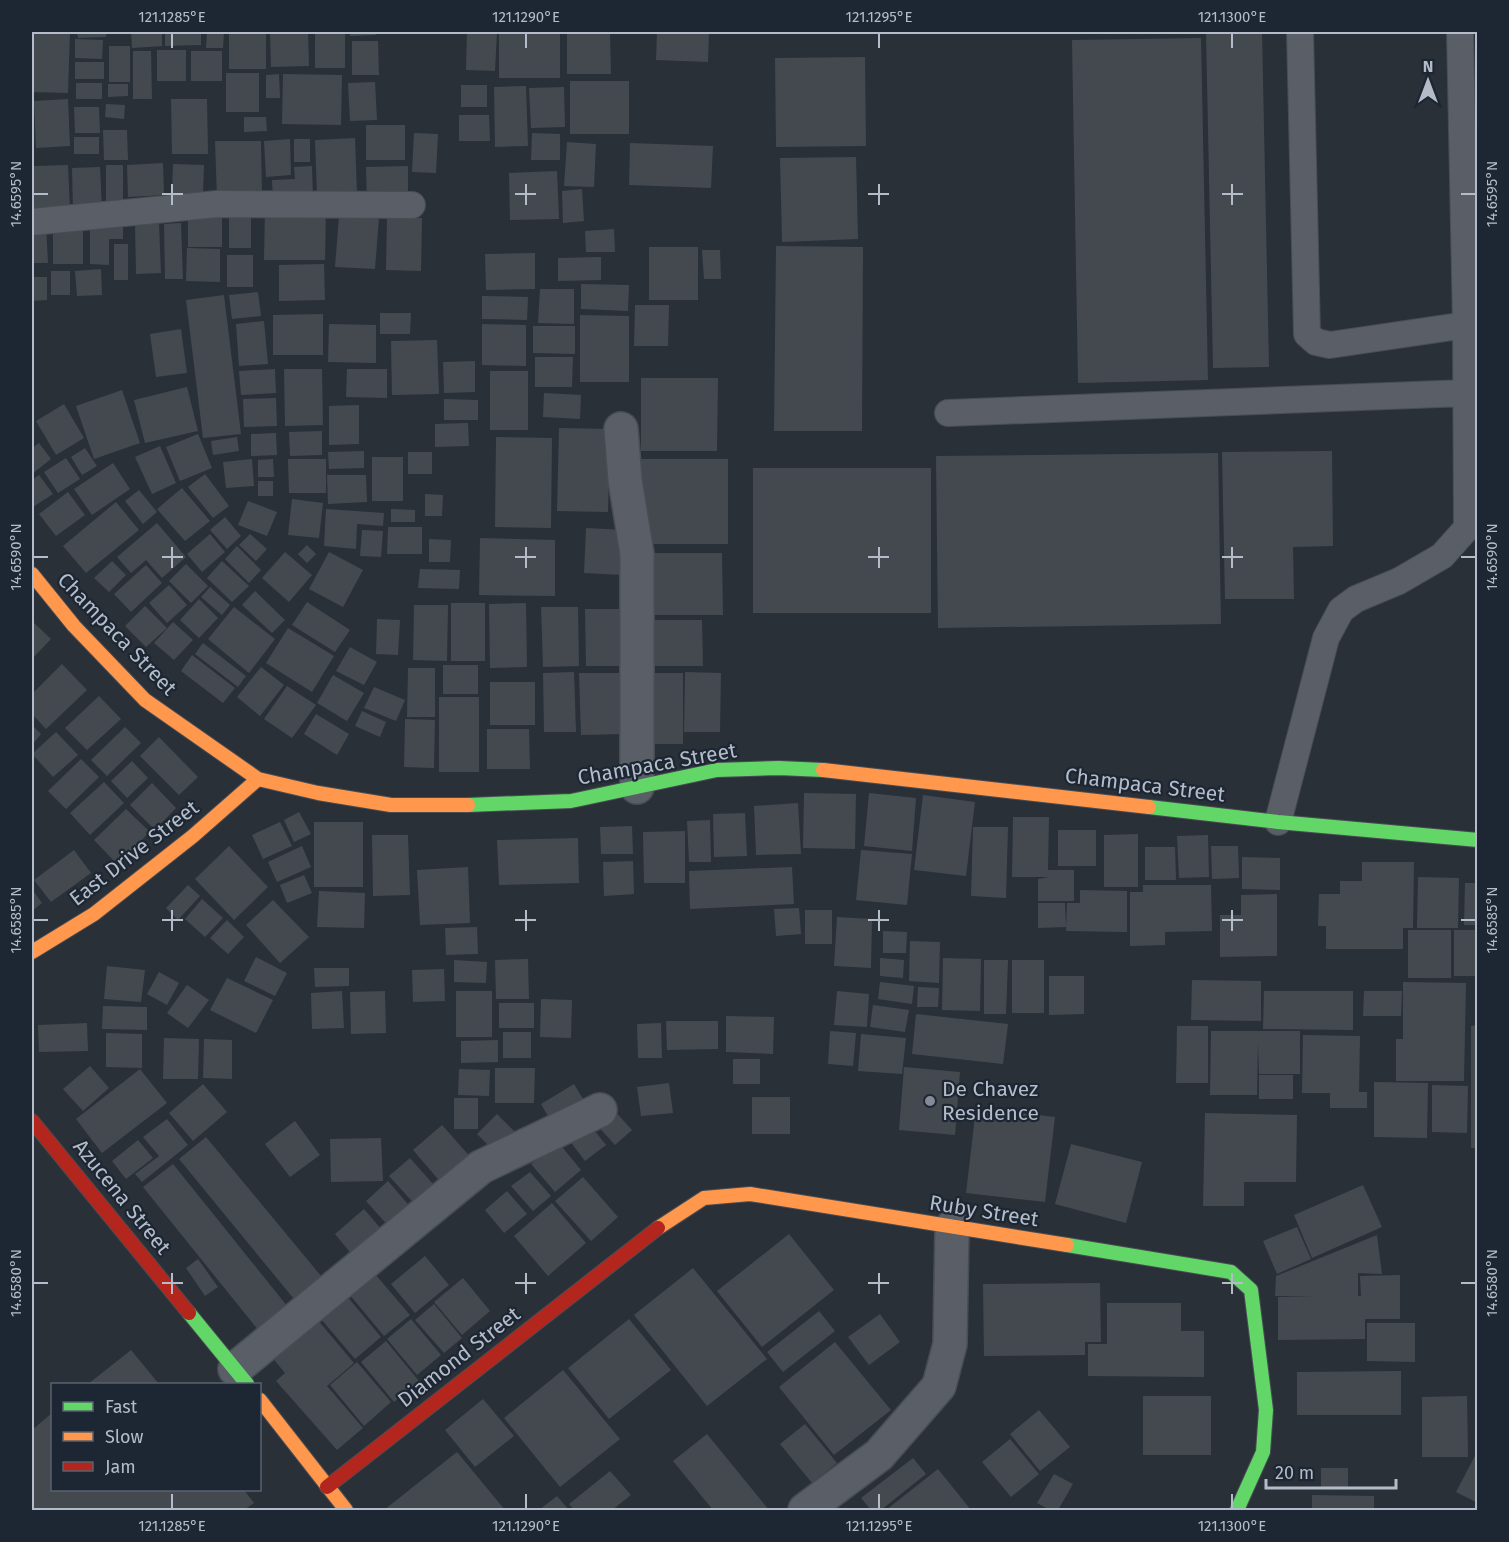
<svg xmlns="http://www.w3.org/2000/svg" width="1509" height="1542" font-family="'Fira Sans',sans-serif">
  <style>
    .building { fill: #444950 }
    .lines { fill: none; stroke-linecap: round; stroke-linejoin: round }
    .lane-casing { stroke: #484c53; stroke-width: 28 }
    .street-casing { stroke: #484c53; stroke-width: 36 }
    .fast-casing { stroke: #484c53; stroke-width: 16 }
    .slow-casing { stroke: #484c53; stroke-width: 16 }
    .jam-casing { stroke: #484c53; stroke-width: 16 }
    .lane { stroke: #5a5e66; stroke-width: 26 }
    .street { stroke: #5a5e66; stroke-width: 33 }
    .fast { stroke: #63d668; stroke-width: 14 }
    .slow { stroke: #ff974d; stroke-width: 14 }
    .jam { stroke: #b3261e; stroke-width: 14 }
    .ticks { fill: none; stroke: #b4bcc9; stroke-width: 2 }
    .poi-dot { fill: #848b96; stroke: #1d2633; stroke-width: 2 }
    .labels { text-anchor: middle; stroke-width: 4.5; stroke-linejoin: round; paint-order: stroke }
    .street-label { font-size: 21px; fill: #b4bcc9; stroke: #1d2633 }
    .poi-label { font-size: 21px; fill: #b4bcc9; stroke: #1d2633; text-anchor: start }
    .neatline { fill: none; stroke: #b4bcc9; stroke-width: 2 }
    .ticks-label { font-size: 15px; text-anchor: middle; fill: #b4bcc9 }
  </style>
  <rect width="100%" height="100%" fill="#2a3038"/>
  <path class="building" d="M32,32H70L68,93L32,92Z
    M77,32H106V37L78,38Z
    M131,32H162V46L132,48Z
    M165,32H201V45L165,46Z
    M207,32H224L223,48H206Z
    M229,32H266V69H229Z
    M270,32H308L309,66L271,67Z
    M315,32H345V68H315Z
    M350,32H376V35L350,36Z
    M467,32H497L495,71L466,70Z
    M499,32H560V78H499Z
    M567,32H610L611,74H567Z
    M657,32H709L708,62L656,60Z
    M1206,32H1262L1269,367L1213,368Z
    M1201,38L1208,380L1078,383L1072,40Z
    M75,39L103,40L102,59L75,58Z
    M352,41H378L379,75H352Z
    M109,46H130V82H109Z
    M157,50H186V81H157Z
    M133,51H151L152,99H133Z
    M191,51H222V81H191Z
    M865,57L866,146L776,147L775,58Z
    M75,62H104V79H75Z
    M226,73H259V112H226Z
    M279,74L280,98H266V75Z
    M283,74L342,75L341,125L282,124Z
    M570,81H629V134H570Z
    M375,82L377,120L350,121L348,83Z
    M76,83H102V99H76Z
    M108,84H128V96L108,97Z
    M461,85H487V107H461Z
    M526,86L528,146L495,147L494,87Z
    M564,87L565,127L531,128L529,88Z
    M68,99L70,146L36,148L34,101Z
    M171,99H207L208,154H172Z
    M106,104L125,105L124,119L105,117Z
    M74,107H99L100,133H75Z
    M459,115H489L490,141H459Z
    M244,117H266L267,131L244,132Z
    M366,125H405V160H366Z
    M103,130H127L128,160H104Z
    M414,133L438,134L436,173L412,172Z
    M532,133L560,134V160H531Z
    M74,137H99V154H74Z
    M355,138L357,194L317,195L315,140Z
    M290,139L291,175L266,177L264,141Z
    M294,139H310V162H294Z
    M215,141H261L262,198L217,199Z
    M567,142L596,144L594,187L564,186Z
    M630,143L713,146L711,188L629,185Z
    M856,157L858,239L782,242L780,158Z
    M163,163L164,195L128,197L127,165Z
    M173,164L204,165L203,194H172Z
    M68,165L70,210H34V166Z
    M106,165H123V202H106Z
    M312,166L313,198L273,199L272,180L295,179L294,167Z
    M408,166V200L367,201L366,167Z
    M100,167L102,209L73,210L72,168Z
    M557,171L559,219L510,220L509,173Z
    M582,189L584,221L563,223L562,191Z
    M188,207H222V247H188Z
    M265,207L326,209L325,260H264Z
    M339,216L379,218L375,269L335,267Z
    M90,218L123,219V239H109V265L90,264Z
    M229,218H251V248H229Z
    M387,218H422L421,271L386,270Z
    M53,220H83V264H53Z
    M46,223L48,263H32V224Z
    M135,223H159L161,273L136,274Z
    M181,223L183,279H165L164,224Z
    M614,229L615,252H586L585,231Z
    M114,244H128V280H114Z
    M776,246L863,247L862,431H774Z
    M649,247H698V300H649Z
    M187,248L220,249V282L186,281Z
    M702,250H720L721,279H704Z
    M535,253V289L486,290L485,254Z
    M227,255H253V287H227Z
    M601,257V280L558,281V258Z
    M324,264L325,300L279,301V265Z
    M101,269L102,295L77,296L75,271Z
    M51,271H70V295H51Z
    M32,277H47V300L32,301Z
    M581,284L629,285L628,311L581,309Z
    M540,289H574V324L538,323Z
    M258,292L261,316L232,319L229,295Z
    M224,295L241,434L203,438L186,300Z
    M482,296L528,297L527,320L482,319Z
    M635,305H669L668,346H634Z
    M380,313H411L410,334H380Z
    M323,314V355H273V315Z
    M580,315L629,316V382H580Z
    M264,321L268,364L239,366L236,324Z
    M329,324L376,325V363L328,362Z
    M482,324L526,325V366L482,365Z
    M533,326H575V354L533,353Z
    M181,329L187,373L156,377L150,334Z
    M437,340L439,394L392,395L391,341Z
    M535,357H573L572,387H535Z
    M475,361V392L444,393L443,362Z
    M275,369L276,393L241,395L239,371Z
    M284,369H322L323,425L285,426Z
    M347,369H387V398L346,397Z
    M490,371H528V430H490Z
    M641,378H718L717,451H641Z
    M187,387L198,431L145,443L134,400Z
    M122,390L140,443L94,459L76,406Z
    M544,393L581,395L580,419L543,417Z
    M276,398L277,426L244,427L243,399Z
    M444,399L478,400V420H444Z
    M64,404L84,438L56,455L36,421Z
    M359,405V444L329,445V406Z
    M468,423L469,446L435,447V424Z
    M559,428L610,429L608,512L557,511Z
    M322,431V455L290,456L289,432Z
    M276,433L277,455L251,456V434Z
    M198,434L212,468L180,481L166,447Z
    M237,437L239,451L213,455L211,441Z
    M496,437L552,438L551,528L495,527Z
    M39,443L51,459L32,474V448Z
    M160,446L176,483L152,494L135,457Z
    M85,448L97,466L82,475L71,457Z
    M364,451V468L329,469L328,452Z
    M1332,451L1333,546L1293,547L1294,599H1225L1222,452Z
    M408,452H432V474H408Z
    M1218,453L1221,624L938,628L936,456Z
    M372,457H403V501H372Z
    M66,458L80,479L58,493L44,472Z
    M252,459L254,486L226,488L223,462Z
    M273,459L274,477H258V460Z
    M288,459H326V493H289Z
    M639,459H728V544H639Z
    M113,463L130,489L92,515L74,489Z
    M753,468H931V613H753Z
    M205,474L229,506L213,518L188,487Z
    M39,475L53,494L33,507L32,480Z
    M327,475H366L367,502L328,504Z
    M258,481H273V496H258Z
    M182,488L210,521L185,541L157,509Z
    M139,490L157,512L143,524L125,501Z
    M68,492L85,515L56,536L39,514Z
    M425,494L443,495L442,516H425Z
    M292,499L323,503L319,538L288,535Z
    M248,501L277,512L267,536L238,525Z
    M116,502L139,530L86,573L63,546Z
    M326,509L384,513L383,526L357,524L356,549L324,546Z
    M391,509L415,510V522H391Z
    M225,517L241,536L227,549L210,530Z
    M157,523L186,557L162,578L146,560L131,573L117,557Z
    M388,527H422V554H387Z
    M586,528L625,530L623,575L584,573Z
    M362,530L383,531L381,557L360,556Z
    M210,534L225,552L202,572L187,554Z
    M250,534L267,549L256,561L239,545Z
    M480,538L555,540V596L479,595Z
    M429,539L451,540L450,562H429Z
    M307,545L316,554L307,563L298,554Z
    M237,546L261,570L249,583L225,559Z
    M285,552L312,575L289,602L262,578Z
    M329,552L363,570L343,607L309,589Z
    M641,553H722L723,615H641Z
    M112,561L126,575L109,592L94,578Z
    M222,561L249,586L232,602L207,578Z
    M186,564L208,586L191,603L169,581Z
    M146,565L162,583L131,612L114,594Z
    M420,569L460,570L459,589L418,588Z
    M169,585L187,605L167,623L149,603Z
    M210,587L230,605L222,615L201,597Z
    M255,591L285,620L272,633L242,605Z
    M199,599L218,618L199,638L180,620Z
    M307,602L350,630L335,652L292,625Z
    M451,603H485V661H451Z
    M526,603L527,667L490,668L489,604Z
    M414,605H448L447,661L413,660Z
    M145,606L167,628L146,647L125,626Z
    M234,607L275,639L249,673L208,639Z
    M541,607H578L579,666L543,667Z
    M585,609H631L632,666H586Z
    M377,619L400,620L398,655L376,654Z
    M643,620H702L703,666H643Z
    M32,621L51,639L32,659Z
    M173,622L193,640L174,660L154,643Z
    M288,628L334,656L312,692L266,663Z
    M203,643L246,676L238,687L195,654Z
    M350,647L377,662L364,685L336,671Z
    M192,655L235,688L223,703L181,671Z
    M62,664L87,690L46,729L32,714V694Z
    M443,665H478V694H443Z
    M261,667L284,685L260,716L237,697Z
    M408,668H435V717H407Z
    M574,672L576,732H544L543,673Z
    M685,672L721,673L720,732H684Z
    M579,673H625L626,734L581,735Z
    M643,673H683V744H643Z
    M333,675L364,693L347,721L317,703Z
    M490,682H535V725H490Z
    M287,686L316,705L292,738L264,719Z
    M374,687L405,700L396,721L364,708Z
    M99,696L121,719L87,750L65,728Z
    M439,697H479V772H439Z
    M362,711L386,722L380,737L355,726Z
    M316,714L349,734L337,755L304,734Z
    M405,719L435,720L434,768L404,767Z
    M32,725L41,734L32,745Z
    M125,727L141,743L107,776L91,760Z
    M487,729H529L530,769H487Z
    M56,732L78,755L53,777L32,754Z
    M159,737L198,777L179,795L140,756Z
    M81,759L99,777L66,809L48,791Z
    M132,761L148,778L127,798L111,781Z
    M104,782L124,803L90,835L70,813Z
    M152,783L176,808L155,830L130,805Z
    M804,793L856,794L855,849L803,848Z
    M869,793L916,798L912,851L864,846Z
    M923,795L975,802L966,876L914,870Z
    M798,803L801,854L756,855L754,806Z
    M126,809L150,832L117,864L94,840Z
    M299,812L311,834L294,842L284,820Z
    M745,813L747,856L714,857L713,814Z
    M1013,817H1049L1048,870H1074V901H1038V879L1049,877H1012Z
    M710,820L711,862H689L687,821Z
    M280,822L292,846L263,859L252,835Z
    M314,822H363V887H314Z
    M632,826L633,854H601L600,827Z
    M973,827H1008L1006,898L971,896Z
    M1058,830H1096V866H1058Z
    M685,831V883H644L643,832Z
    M1138,834V887H1104V835Z
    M372,835H408L410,895L373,896Z
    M1208,835L1209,877L1179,878L1177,836Z
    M578,838L579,883L499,885L497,840Z
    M229,846L268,887L234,920L195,879Z
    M302,846L311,867L277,882L268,862Z
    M1211,846H1238L1239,878L1212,879Z
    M1145,847H1175L1176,880H1145Z
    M74,850L91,873L51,902L34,880Z
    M861,850L912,854L907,905L856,900Z
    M1242,857L1280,858V890L1242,889Z
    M633,861L634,894L604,896L603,862Z
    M1362,862H1414L1413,928H1403V949H1326V926H1318L1319,894H1340V881H1362Z
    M468,867L470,923L420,925L417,870Z
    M792,867L794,904L690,909L689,871Z
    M304,875L312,893L287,903L280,885Z
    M1418,877L1459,878L1458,928H1417Z
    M1465,883H1478V925H1464Z
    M188,885L200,896L178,920L166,908Z
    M1143,885H1211L1212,931L1165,932V945L1130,946V892H1143Z
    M32,889L42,903L32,911Z
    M1080,890L1127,891V932L1066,931L1067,903H1080Z
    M319,891L365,893L364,928L317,927Z
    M1277,894V956L1220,957V915H1241V895Z
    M202,899L223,918L205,937L185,919Z
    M273,900L309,937L280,963L246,925Z
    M1038,903H1065L1066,927L1038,928Z
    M799,908L801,934L776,936L774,909Z
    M805,910H832V944H805Z
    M837,917L872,919L871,968L834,966Z
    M227,920L244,937L228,954L210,938Z
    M477,927L478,954L446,955L445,928Z
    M1408,930H1451V978H1408Z
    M1454,930H1478V976H1454Z
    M883,931L907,932L906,953H883Z
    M910,941L940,942L939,983L909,981Z
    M256,957L287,973L275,996L244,981Z
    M880,958L904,960L903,978L880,976Z
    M943,958L981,959L980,1011L942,1010Z
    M528,959L529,999H496L495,960Z
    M454,960L487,962L486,983L454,982Z
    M984,960H1008L1006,1014H984Z
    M1012,960H1044V1013H1012Z
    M107,966L145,970L141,1002L104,999Z
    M314,968H349V986L315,987Z
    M444,969L445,1001L413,1002L412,970Z
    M159,972L179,983L167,1005L147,994Z
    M1049,976H1084V1014L1049,1015Z
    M227,978L273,1000L256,1033L210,1010Z
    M1192,980L1261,981V1021L1191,1020Z
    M880,982L914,986L912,1004L878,999Z
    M1403,982L1466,983L1464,1081H1396V1039H1403Z
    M187,985L209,1000L188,1028L167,1013Z
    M918,987L939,988L938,1007H917Z
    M342,991L344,1028L312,1029L311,993Z
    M385,991L386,1033L351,1034L350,992Z
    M456,991H492V1037H456Z
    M837,991L869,994L867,1027L834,1025Z
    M1264,991H1353V1030L1263,1029Z
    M1364,991H1402L1401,1016H1363Z
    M541,999L572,1000L571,1038L540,1037Z
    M499,1003H534V1028H499Z
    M873,1005L909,1010L905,1032L870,1027Z
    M103,1006L147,1007V1030L102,1029Z
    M916,1014L1008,1024L1003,1064L912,1054Z
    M726,1016L774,1017L773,1054L726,1052Z
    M666,1021H718V1049L667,1050Z
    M87,1023L88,1051L39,1052L38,1025Z
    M661,1023L662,1058H638L637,1024Z
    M1478,1025V1148H1471V1026Z
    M1177,1026H1208V1083H1176Z
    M830,1031L856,1033L853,1066L828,1064Z
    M1211,1031H1300V1074H1259L1258,1042L1257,1095H1210Z
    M503,1032H531V1058H503Z
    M106,1033L142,1034V1068L106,1067Z
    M861,1034L906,1038L902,1074L858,1071Z
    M1303,1035L1360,1036L1359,1092H1367V1108H1330V1093H1302Z
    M164,1038L199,1039L198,1079H163Z
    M204,1039L232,1040V1079L203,1078Z
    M498,1040V1062L461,1063V1041Z
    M733,1059H760V1084H733Z
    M90,1066L109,1088L83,1111L63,1089Z
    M904,1067L960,1072L955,1135L899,1130Z
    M495,1068H535L534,1103H495Z
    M140,1069L167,1103L102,1153L76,1119Z
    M459,1069L490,1070L489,1096L458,1095Z
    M1259,1075H1293V1099H1259Z
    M1374,1082L1428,1083L1427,1138L1374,1137Z
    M669,1083L673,1113L641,1116L637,1087Z
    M203,1084L227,1112L193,1141L169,1113Z
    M574,1084L589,1109L555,1128L541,1104Z
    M1432,1085L1468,1086L1467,1133L1432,1132Z
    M752,1097H790V1134H752Z
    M454,1098H478V1129H454Z
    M612,1108L632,1130L615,1145L595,1123Z
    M976,1108L1055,1117L1045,1202L966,1193Z
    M1205,1113L1297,1115L1296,1182H1244V1206H1203Z
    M497,1114L515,1132L495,1152L477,1134Z
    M167,1119L188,1145L142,1182L135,1174L159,1156L143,1137Z
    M295,1121L320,1155L290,1177L265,1144Z
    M442,1125L474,1161L444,1186L413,1150Z
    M591,1126L606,1145L585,1161L570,1141Z
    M206,1137L326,1282L298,1304L179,1159Z
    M381,1138L383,1181L331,1182L330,1139Z
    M138,1140L153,1158L126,1179L112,1161Z
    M558,1142L581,1170L555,1192L531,1164Z
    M1071,1144L1142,1162L1126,1223L1055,1204Z
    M410,1158L440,1192L420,1210L389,1176Z
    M173,1164L292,1312L263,1336L143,1187Z
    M530,1172L551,1196L533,1211L511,1186Z
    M583,1177L618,1217L591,1241L555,1201Z
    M388,1181L413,1210L391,1229L366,1201Z
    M1363,1185L1382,1227L1312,1258L1294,1215Z
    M507,1191L527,1214L504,1233L485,1210Z
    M552,1203L586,1243L548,1276L514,1236Z
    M364,1209L387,1236L357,1261L335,1234Z
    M1297,1227L1311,1259L1277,1274L1263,1241Z
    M789,1234L834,1290L762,1347L717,1291Z
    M1377,1235L1382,1274L1358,1273V1296H1361L1360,1276L1400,1275V1319H1365V1339L1278,1340V1297L1315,1296H1275L1276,1276Z
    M425,1256L449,1285L415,1313L391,1284Z
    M198,1259L218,1287L205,1296L186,1268Z
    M369,1267L410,1315L384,1336L344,1288Z
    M693,1268L767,1359L707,1406L634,1315Z
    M463,1278L490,1311L462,1335L434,1302Z
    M1100,1283L1101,1342H1085V1355L984,1356L983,1284Z
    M341,1289L381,1337L355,1359L315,1312Z
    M1107,1303H1181V1331H1204V1377L1088,1376V1344H1107Z
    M434,1304L462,1338L444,1353L415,1320Z
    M819,1311L835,1331L783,1372L767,1352Z
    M311,1312L354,1363L327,1386L363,1428L337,1450L276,1381L285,1373L266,1350Z
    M880,1314L900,1342L869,1365L848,1337Z
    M411,1319L441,1355L417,1375L387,1339Z
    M629,1319L671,1370L609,1419L568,1368Z
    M1367,1323H1415V1362L1367,1361Z
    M386,1341L419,1381L394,1402L361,1362Z
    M835,1342L891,1410L834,1455L779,1387Z
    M131,1350L159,1384H88Z
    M357,1362L391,1402L364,1426L330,1385Z
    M563,1370L620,1439L560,1487L504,1418Z
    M1401,1371V1415H1297V1372Z
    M1143,1396H1211V1455H1143Z
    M1467,1396L1468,1457H1422V1397Z
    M483,1399L514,1436L475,1467L445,1430Z
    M1039,1410L1070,1447L1040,1471L1010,1434Z
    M52,1413V1490H244L254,1503L244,1510H32V1430Z
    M805,1424L837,1463L812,1483L780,1444Z
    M707,1434L769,1510H713L673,1461Z
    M1010,1439L1039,1474L1011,1497L982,1462Z
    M1478,1450V1503L1456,1492Z
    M457,1452L505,1510H384Z
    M913,1458L926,1474L881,1510H871L861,1498Z
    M1321,1468H1348V1487H1321Z
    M938,1469L971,1510H886Z
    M610,1471L631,1495L612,1510H574L569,1504Z
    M1054,1474L1073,1484L1058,1510H1050L1037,1503Z
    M1312,1495L1374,1496V1510H1312Z
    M557,1496L569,1510H539Z"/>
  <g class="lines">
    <g class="lane-casing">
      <path id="lane" d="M1300,32L1307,334L1316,342L1330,345L1466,325
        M32,222L217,204L412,205
        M948,413L1466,393
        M1278,822L1326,638L1341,610L1356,599L1399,581L1442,556L1467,528L1466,325L1460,32"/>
    </g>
    <g class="street-casing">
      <path id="street" d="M621,429L625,480L637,554V787
        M235,1369L481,1167L600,1110
        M805,1510L879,1455L939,1386L950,1344L952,1227"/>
    </g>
    <g class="fast-casing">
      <path id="fast" d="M468,805L571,801L717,770L779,768L823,770
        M1149,807L1278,822L1478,840
        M1067,1245L1231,1272L1251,1290L1266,1410L1263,1452L1237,1510
        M189,1313L247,1384"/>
    </g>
    <g class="slow-casing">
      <path id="slow" d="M32,574L74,626L145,700L258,779L318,793L391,805H468
        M823,770L1149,807
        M32,952L94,914L193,836L258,779
        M658,1228L704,1198L750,1194L1067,1245
        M260,1400L346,1510"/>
    </g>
    <g class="jam-casing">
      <path id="jam" d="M32,1121L189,1313
        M327,1487L658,1228"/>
    </g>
    <use href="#lane" class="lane"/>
    <use href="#street" class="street"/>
    <use href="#fast" class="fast"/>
    <use href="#slow" class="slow"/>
    <use href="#jam" class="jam"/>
  </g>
  <path class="ticks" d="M172,33V48M526,33V48M879,33V48M1232,33V48M172,184V205M526,184V205M879,184V205M1232,184V205M33,194H48M162,194H183M515,194H536M868,194H889M1222,194H1243M1461,194H1476M172,547V568M526,547V568M879,547V568M1232,547V568M33,557H48M162,557H183M515,557H536M868,557H889M1222,557H1243M1461,557H1476M172,910V931M526,910V931M879,910V931M1232,910V931M33,920H48M162,920H183M515,920H536M868,920H889M1222,920H1243M1461,920H1476M172,1273V1294M526,1273V1294M879,1273V1294M1232,1273V1294M33,1283H48M162,1283H183M515,1283H536M868,1283H889M1222,1283H1243M1461,1283H1476M172,1494V1509M526,1494V1509M879,1494V1509M1232,1494V1509"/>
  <circle class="poi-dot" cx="930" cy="1101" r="6"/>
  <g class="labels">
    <g class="street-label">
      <text transform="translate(117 634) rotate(46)" y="7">Champaca Street</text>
      <text transform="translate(657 764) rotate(-10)" y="7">Champaca Street</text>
      <text transform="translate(1145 785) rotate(7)" y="7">Champaca Street</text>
      <text transform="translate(134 853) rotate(-38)" y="7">East Drive Street</text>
      <text transform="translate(122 1197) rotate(51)" y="7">Azucena Street</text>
      <text transform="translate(984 1211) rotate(9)" y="7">Ruby Street</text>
      <text transform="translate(459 1357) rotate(-38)" y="7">Diamond Street</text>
    </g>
    <g class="poi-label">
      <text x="942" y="1096">De Chavez<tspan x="942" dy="24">Residence</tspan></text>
    </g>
  </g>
  <rect width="1509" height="1542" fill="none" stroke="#1d2633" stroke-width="66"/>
  <rect x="51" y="1383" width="210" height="108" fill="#1d2633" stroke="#59626f" stroke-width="1.5"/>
  <rect x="63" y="1402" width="30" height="9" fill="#63d668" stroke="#59626f" stroke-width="1.5"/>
  <text x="105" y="1413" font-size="18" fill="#b4bcc9">Fast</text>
  <rect x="63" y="1432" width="30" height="9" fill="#ff974d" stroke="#59626f" stroke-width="1.5"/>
  <text x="105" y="1443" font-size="18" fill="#b4bcc9">Slow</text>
  <rect x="63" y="1462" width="30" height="9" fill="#b3261e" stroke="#59626f" stroke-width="1.5"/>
  <text x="105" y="1473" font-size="18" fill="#b4bcc9">Jam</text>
  <g transform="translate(1428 81)" stroke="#1d2633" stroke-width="4.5" paint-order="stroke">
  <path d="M0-4.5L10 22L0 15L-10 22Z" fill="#b4bcc9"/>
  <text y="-9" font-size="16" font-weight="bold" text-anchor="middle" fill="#b4bcc9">N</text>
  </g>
  <path d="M1266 1479v9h130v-9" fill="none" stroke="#b4bcc9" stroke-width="3"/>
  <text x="1275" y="1479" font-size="18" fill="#b4bcc9" stroke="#1d2633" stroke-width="4.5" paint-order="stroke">20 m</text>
  <rect x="33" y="33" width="1443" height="1476" class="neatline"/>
  <g class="ticks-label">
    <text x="172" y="22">121.1285°E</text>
    <text x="526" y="22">121.1290°E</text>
    <text x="879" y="22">121.1295°E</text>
    <text x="1232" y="22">121.1300°E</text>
    <text transform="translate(16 194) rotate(-90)" y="5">14.6595°N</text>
    <text transform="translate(1492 194) rotate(-90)" y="5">14.6595°N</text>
    <text transform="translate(16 557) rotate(-90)" y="5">14.6590°N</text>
    <text transform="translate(1492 557) rotate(-90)" y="5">14.6590°N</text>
    <text transform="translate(16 920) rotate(-90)" y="5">14.6585°N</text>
    <text transform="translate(1492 920) rotate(-90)" y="5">14.6585°N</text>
    <text transform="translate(16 1283) rotate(-90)" y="5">14.6580°N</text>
    <text transform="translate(1492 1283) rotate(-90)" y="5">14.6580°N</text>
    <text x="172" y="1531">121.1285°E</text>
    <text x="526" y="1531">121.1290°E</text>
    <text x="879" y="1531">121.1295°E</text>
    <text x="1232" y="1531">121.1300°E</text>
  </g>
</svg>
